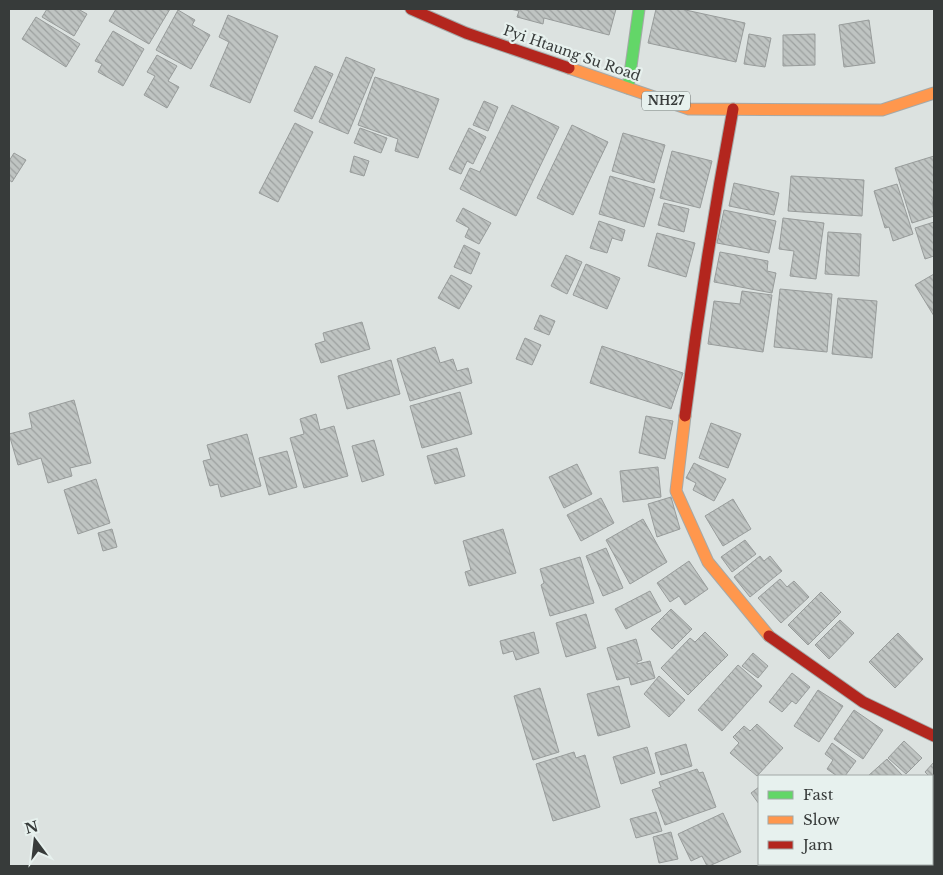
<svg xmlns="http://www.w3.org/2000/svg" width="943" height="875" font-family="'Libre Baskerville',serif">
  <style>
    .building { fill: url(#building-back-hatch); stroke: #989c9b }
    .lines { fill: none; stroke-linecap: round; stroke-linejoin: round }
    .fast-casing { stroke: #a5a9a8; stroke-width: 13 }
    .slow-casing { stroke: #a5a9a8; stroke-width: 13 }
    .jam-casing { stroke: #a5a9a8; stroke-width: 13 }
    .fast { stroke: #63d668; stroke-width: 11 }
    .slow { stroke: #ff974d; stroke-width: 11 }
    .jam { stroke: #b3261e; stroke-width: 11 }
    .labels { text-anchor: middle; stroke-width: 4.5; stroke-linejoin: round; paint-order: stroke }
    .shield { fill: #e7f1ee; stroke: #6c7270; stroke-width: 1 }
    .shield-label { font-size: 12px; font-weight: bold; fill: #373b3a }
    .street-label { font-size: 14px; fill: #373b3a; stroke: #e7f1ee }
  </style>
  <defs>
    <pattern id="building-back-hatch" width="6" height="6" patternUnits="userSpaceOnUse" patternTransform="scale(1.25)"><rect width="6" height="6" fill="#bfc4c2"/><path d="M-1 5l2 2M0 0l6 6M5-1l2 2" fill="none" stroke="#9ca09f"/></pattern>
  </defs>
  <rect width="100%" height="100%" fill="#dce2e0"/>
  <path class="building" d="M47,9H78L87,14L74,36L42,17Z
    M116,9H170L149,44L109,21Z
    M510,9H616L609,35L544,18L543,24L517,17L519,11Z
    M656,9H681L745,23L736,62L648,43Z
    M178,10L195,20L192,25L210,35L191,69L156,50Z
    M228,15L278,36L250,103L210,86L229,42L219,37Z
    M36,17L80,44L66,67L22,39Z
    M869,20L875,63L844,67L839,25Z
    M113,31L144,49L123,86L98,72L102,64L95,61Z
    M749,34L771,38L765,67L744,64Z
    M815,34V65L783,66V35Z
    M157,55L177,66L168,81L179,87L167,108L144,95L155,76L147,72Z
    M346,57L375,69L348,134L319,122Z
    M315,66L333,74L312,119L294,111Z
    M375,77L439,99L418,158L395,151L398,139L358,125Z
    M484,101L498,107L488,131L473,125Z
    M512,105L559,127L516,216L460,189L470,168L480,172Z
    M295,123L313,132L278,202L259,193Z
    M572,125L608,142L573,215L537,198Z
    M360,128L387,138L381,153L354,143Z
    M469,128L486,137L473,164L467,161L461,174L449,169Z
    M623,133L665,145L654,183L612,171Z
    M672,151L712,161L700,208L660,198Z
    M14,153L26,160L12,182L9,180V161Z
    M354,156L369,161L364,176L350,172Z
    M934,156V198L932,199L934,216L912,223L895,168Z
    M610,176L655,189L644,227L599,214Z
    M791,176L864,180L862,216L788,211Z
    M734,183L779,193L774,215L729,206Z
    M897,184L913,234L893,241L889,227L885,228L874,191Z
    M664,203L689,209L684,232L658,225Z
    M463,208L491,223L479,244L465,237L469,228L456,221Z
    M724,210L776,221L769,253L717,243Z
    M783,218L824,223L816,279L790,276L794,251L779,249Z
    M599,221L625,230L622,241L612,238L607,253L590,248Z
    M934,222V256L925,259L915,228Z
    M828,232L861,234L859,276L825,274Z
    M657,233L695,243L686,277L648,266Z
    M464,245L480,253L471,274L454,267Z
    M720,252L768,261L767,271L776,273L772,293L714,282Z
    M566,255L582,262L567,294L551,286Z
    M586,264L620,278L607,309L573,295Z
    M934,274V316L915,285Z
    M451,275L472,286L459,309L438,298Z
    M780,289L832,294L827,352L774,347Z
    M742,291L772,295L763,352L708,344L714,301L740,304Z
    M838,298L877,301L872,358L832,354Z
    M540,315L555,321L549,335L534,329Z
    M362,322L370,349L321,363L315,344L325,341L323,333Z
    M525,338L541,345L532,365L516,359Z
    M602,346L683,373L671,409L590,383Z
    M435,347L440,363L453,359L457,371L468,368L472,383L410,401L397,359Z
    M391,360L400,394L347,409L338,376Z
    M460,392L472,434L422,448L410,406Z
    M74,400L91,463L70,468L72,476L48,483L41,458L18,465L9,434L32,428L29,413Z
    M316,414L320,430L334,426L348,476L304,488L290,438L304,434L300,419Z
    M646,416L673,421L665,459L639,453Z
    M711,423L741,434L728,468L699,458Z
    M247,434L261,486L221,497L218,484L210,486L203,461L211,459L207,445Z
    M374,440L384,475L362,482L352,446Z
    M457,448L465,476L435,484L427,456Z
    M287,451L297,487L269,495L259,458Z
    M694,463L726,479L714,501L693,490L696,483L686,478Z
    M577,464L592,494L564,508L549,477Z
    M658,467L661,497L623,502L620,471Z
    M96,479L110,523L78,534L64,490Z
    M671,497L680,529L657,537L648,504Z
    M601,498L614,523L581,541L567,515Z
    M733,499L751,529L723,546L705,516Z
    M643,519L667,562L630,584L606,540Z
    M112,529L117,547L103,551L98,533Z
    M503,529L516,573L469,586L465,572L471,570L463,541Z
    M745,540L756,554L732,572L721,557Z
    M606,548L623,588L603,596L586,556Z
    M760,556L764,561L770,556L782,571L750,597L734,577Z
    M580,557L594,603L550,616L541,585L544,583L540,569Z
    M689,561L708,589L685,605L679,596L670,602L657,583Z
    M780,579L787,587L794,581L809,597L781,623L758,598Z
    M650,591L661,611L626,629L615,609Z
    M821,592L841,612L808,645L788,625Z
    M671,609L692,629L672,649L651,629Z
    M586,614L596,648L566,657L556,623Z
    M840,620L854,633L829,659L815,645Z
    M534,632L539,653L516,660L513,651L503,654L500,641Z
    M705,632L728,655L688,695L661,668L690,638L695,642Z
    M898,633L923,659L895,688L869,662Z
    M636,639L642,660L637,662V664L650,661L655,678L631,685L629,677L617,680L607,648Z
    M753,653L768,666L758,678L742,666Z
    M738,665L762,686L722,731L698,710Z
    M792,673L810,687L796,704L792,701L782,712L769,702Z
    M659,676L685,700L669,717L644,694Z
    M619,686L630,727L598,736L587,694Z
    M540,688L559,752L533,760L514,696Z
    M818,690L843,706L819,742L794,726Z
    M854,710L883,730L863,759L834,739Z
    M757,724L783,748L757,776L730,753L739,743L733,737L744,726L750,731Z
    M904,741L922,758L906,774L888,758Z
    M832,743L856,761L845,776H837L827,769L833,760L825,754Z
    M686,744L692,766L661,775L655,753Z
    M647,747L655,773L621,784L613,757Z
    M574,752L576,758L585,755L600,807L553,821L536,764Z
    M887,759L903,776H868Z
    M934,762V781L932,776H929L925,772Z
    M697,769L699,773L703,772L716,807L665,825L652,790L661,787L659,782Z
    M759,787V804L751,793Z
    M656,812L662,831L636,838L630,819Z
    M723,813L741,852L709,866H707L702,856L691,861L678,834Z
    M671,832L678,859L659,863L653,837Z
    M829,864H862V866H824Z"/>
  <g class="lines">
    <g class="fast-casing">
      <path id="fast" d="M628,88L639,9"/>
    </g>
    <g class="slow-casing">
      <path id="slow" d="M569,68L689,109L882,110L934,93
        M685,416L676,491L708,562L769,636"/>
    </g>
    <g class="jam-casing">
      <path id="jam" d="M411,9L466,33L569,68
        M685,416C698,313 714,211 733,109
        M769,636L863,702L934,736"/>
    </g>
    <use href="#fast" class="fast"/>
    <use href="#slow" class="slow"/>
    <use href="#jam" class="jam"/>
  </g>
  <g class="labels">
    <rect class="shield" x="642" y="91.5" width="48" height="19" rx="4"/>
    <g class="shield-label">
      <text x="666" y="105">NH27</text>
    </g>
    <g class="street-label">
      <text transform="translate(572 53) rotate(19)" y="5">Pyi Htaung Su Road</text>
    </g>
  </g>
  <rect width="943" height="875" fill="none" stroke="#373b3a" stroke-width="20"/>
  <rect x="758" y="775" width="175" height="90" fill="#e7f1ee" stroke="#a1a8a6"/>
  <rect x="768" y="791" width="25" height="8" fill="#63d668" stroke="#a1a8a6"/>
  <text x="803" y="800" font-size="15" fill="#373b3a">Fast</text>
  <rect x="768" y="816" width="25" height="8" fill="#ff974d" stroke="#a1a8a6"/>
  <text x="803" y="825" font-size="15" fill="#373b3a">Slow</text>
  <rect x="768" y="841" width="25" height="8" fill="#b3261e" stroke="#a1a8a6"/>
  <text x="803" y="850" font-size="15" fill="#373b3a">Jam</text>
  <g transform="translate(35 840) rotate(345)" stroke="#e7f1ee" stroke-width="4" paint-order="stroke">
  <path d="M0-4L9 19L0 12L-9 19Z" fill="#373b3a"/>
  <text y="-8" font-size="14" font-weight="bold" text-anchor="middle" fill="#373b3a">N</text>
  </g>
</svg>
